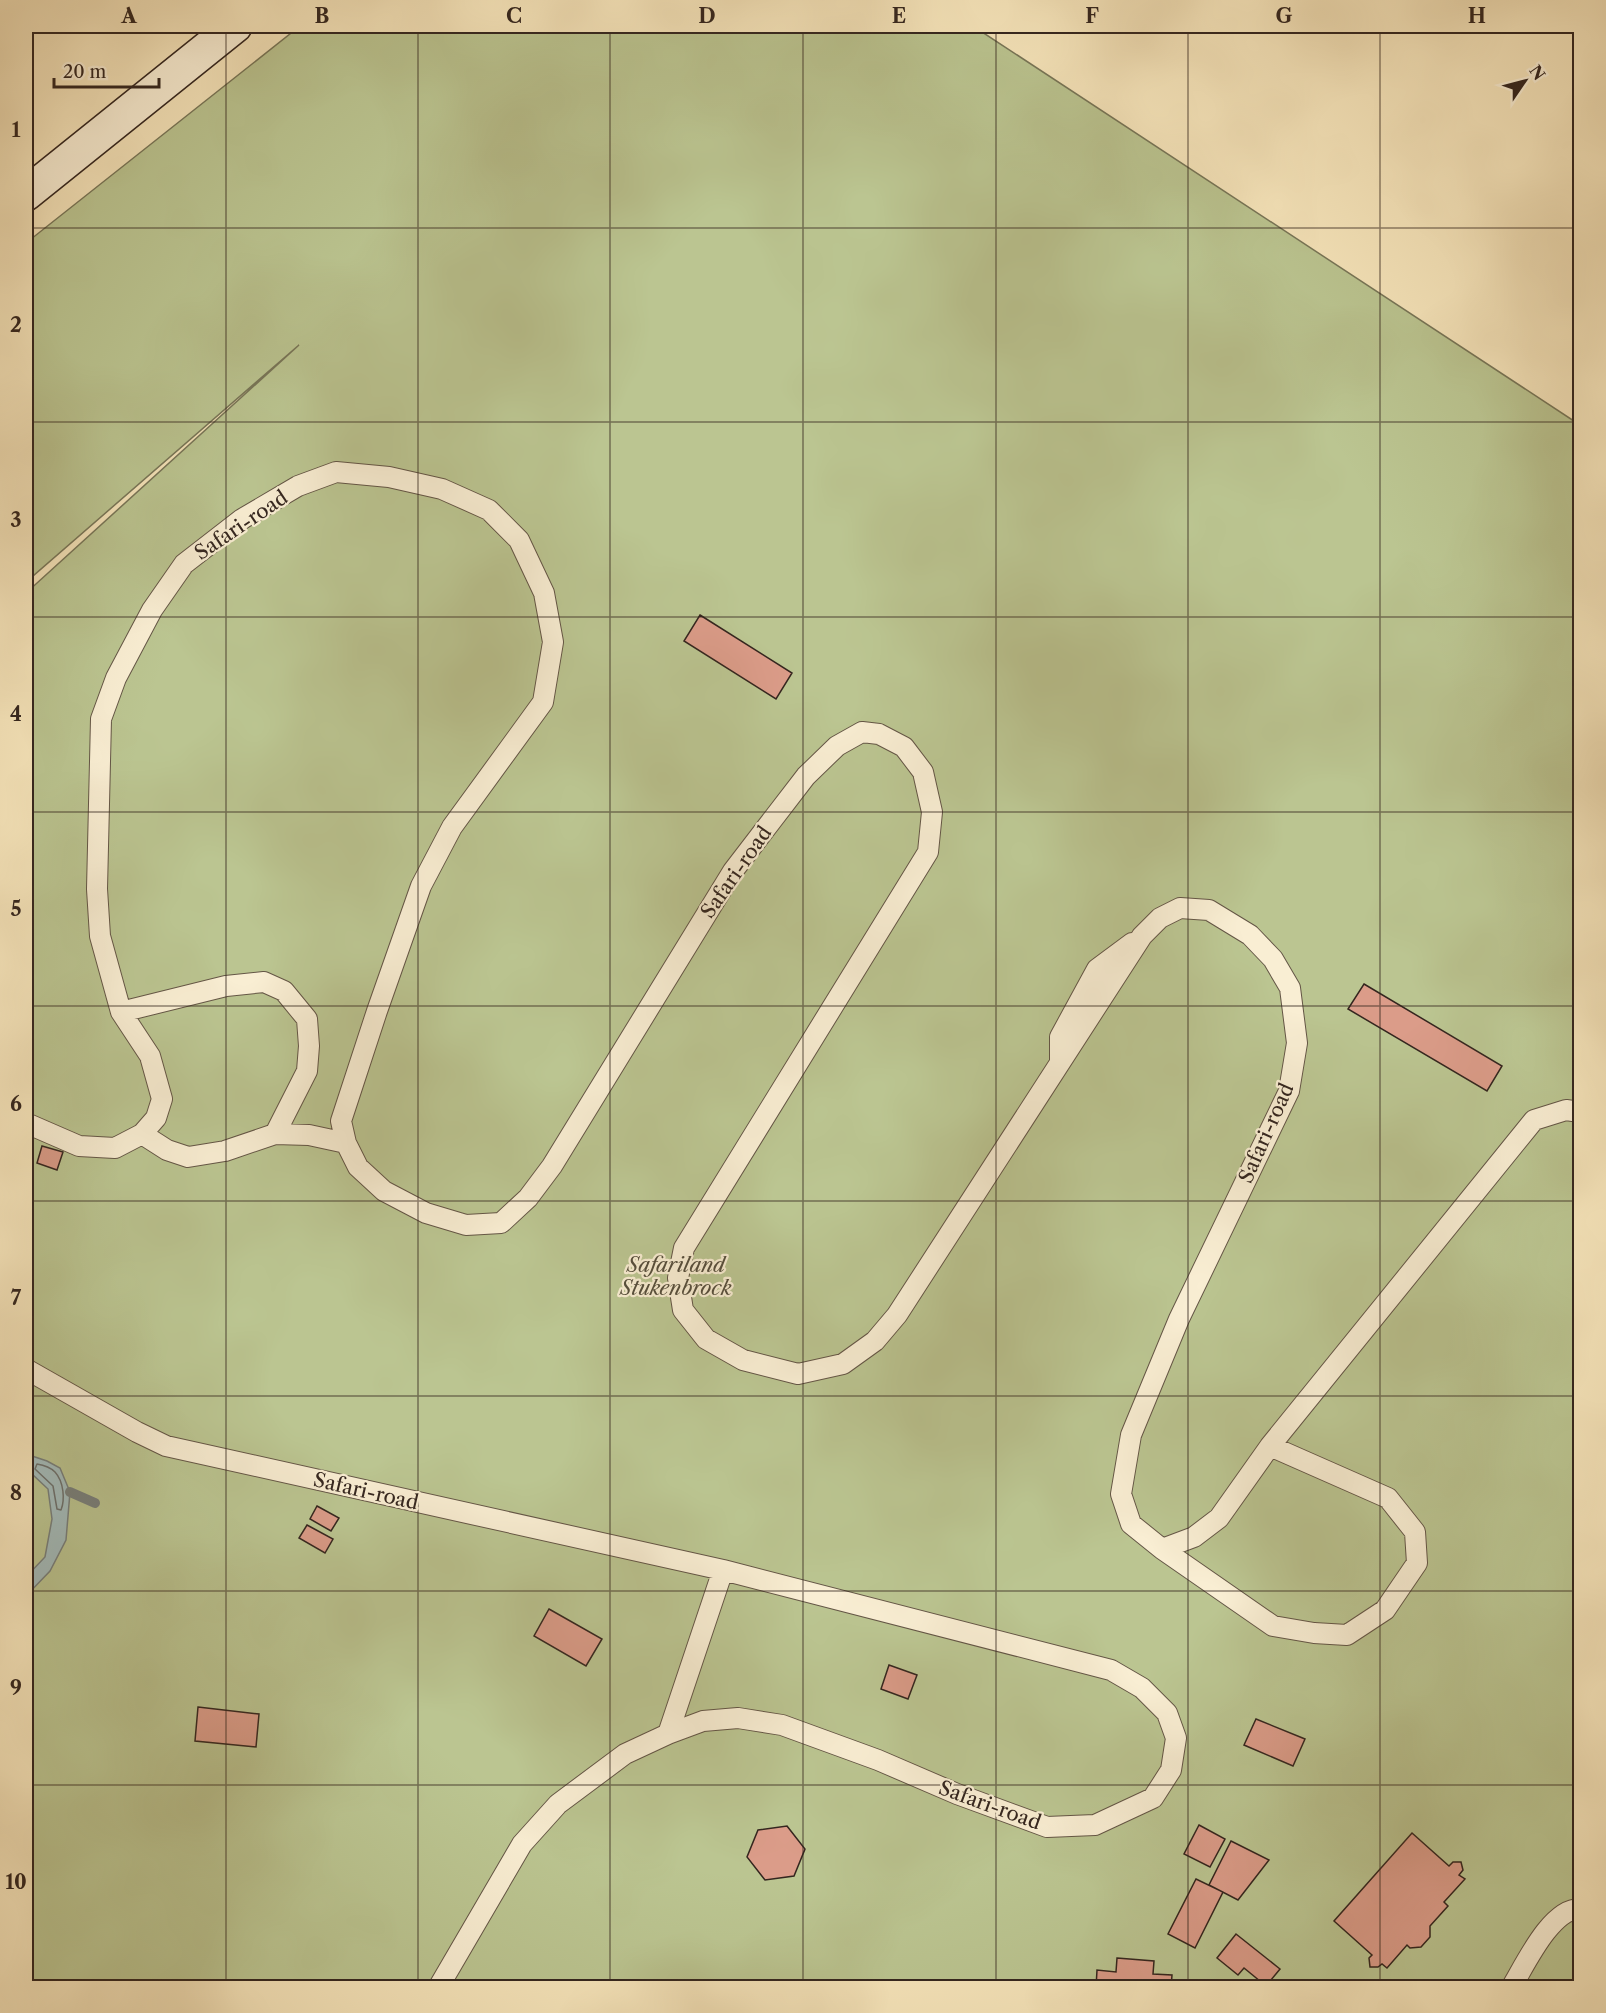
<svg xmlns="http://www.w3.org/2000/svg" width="1606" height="2013" font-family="'Libre Caslon Text',serif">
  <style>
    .green { fill: #bbc591; stroke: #787658; stroke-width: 1.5 }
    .water { fill: #a3bcbc; stroke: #77807d; stroke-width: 1.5 }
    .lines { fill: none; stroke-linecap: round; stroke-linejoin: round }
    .shore { stroke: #6c716e; stroke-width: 1.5 }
    .stream { stroke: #77807d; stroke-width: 10 }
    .building { fill: #db9c89; stroke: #34261f; stroke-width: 1.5 }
    .service-casing { stroke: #645646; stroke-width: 22 }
    .secondary-casing { stroke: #34261f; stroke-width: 36 }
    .service { stroke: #f9eed3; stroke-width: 20 }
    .secondary { stroke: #f9eed3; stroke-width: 33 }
    .grid { fill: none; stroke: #34261f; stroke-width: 1.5; stroke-opacity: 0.55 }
    .labels { text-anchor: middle; stroke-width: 4.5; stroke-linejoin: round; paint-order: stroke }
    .street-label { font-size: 20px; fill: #34261f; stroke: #f9eed3 }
    .park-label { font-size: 20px; font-style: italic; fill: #564e3c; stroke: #f9eed3 }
    .neatline { fill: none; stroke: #34261f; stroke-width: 2 }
    .grid-label { font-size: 20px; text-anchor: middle; font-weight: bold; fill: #34261f }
  </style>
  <rect width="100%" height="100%" fill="#f6e5bb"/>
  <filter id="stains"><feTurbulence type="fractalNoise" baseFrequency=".00333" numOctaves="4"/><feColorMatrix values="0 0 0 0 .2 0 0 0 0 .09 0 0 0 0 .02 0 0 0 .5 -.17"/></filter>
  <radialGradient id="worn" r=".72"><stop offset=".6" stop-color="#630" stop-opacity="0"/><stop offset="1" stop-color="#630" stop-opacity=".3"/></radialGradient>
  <path class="green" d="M300,26H973L1580,425V1987H26V593L299,345L26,582V243Z"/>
  <path class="water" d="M26,1454L47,1461L60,1468L70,1492L66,1540L50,1571L26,1596V1577L45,1557L52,1519L48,1489L33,1475L26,1473Z"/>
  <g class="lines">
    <path class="shore" d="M37,1464C43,1465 51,1468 55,1472C64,1482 65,1500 61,1510L57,1509L53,1486L35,1469Z"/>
    <path class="stream" d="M70,1492L95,1503"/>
  </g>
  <path class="building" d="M700,615L792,673L776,699L684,641Z
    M1364,984L1502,1066L1487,1091L1348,1009Z
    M42,1146L63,1152L57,1170L37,1163Z
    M317,1506L339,1518L331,1531L310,1519Z
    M307,1525L333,1539L325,1553L299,1538Z
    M549,1609L602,1639L586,1666L534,1636Z
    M889,1665L917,1675L908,1699L881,1689Z
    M198,1707L259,1714L256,1747L195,1741Z
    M1256,1719L1305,1739L1293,1766L1244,1745Z
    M1199,1825L1225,1839L1210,1867L1184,1854Z
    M787,1826L805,1849L794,1876L765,1880L747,1857L758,1830Z
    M1412,1833L1449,1866L1453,1862H1461L1463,1870L1459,1875L1465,1879L1444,1902L1448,1906L1430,1926V1937L1421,1947L1410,1948L1407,1945L1387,1968L1382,1964L1378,1967H1370L1369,1958L1372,1955L1334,1921Z
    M1231,1841L1269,1860L1238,1900L1209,1885Z
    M1196,1879L1223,1892L1195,1948L1168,1934Z
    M1236,1934L1280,1969L1266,1986L1244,1968L1238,1975L1217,1958Z
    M1117,1958L1154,1961L1153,1974L1172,1975L1171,1988H1096L1097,1970L1116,1972Z"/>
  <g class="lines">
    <g class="service-casing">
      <path id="service" d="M121,1012L226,986L264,982L284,991L307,1019L309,1046L307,1071L275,1134
        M1060,1063V1037L1097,969L1132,943
        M26,1123L79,1146L115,1148L142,1134L156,1118L162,1099L150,1056L121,1012L100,936L97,889L101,719L116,678L152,610L184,564L242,519L298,486L336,472L389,477L442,489L489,510L519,540L544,593L553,642L543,702L452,827L421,886L377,1011L341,1121L346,1143L358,1167L384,1191L426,1213L466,1225L501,1223L528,1198L552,1166L733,871L806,776L837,746L862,732L879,734L904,747L923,772L932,812L928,852L684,1248L678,1278L683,1310L706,1339L743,1360L798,1374L843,1364L875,1341L897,1315L1142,936L1160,918L1180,908L1209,910L1250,935L1273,959L1290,988L1297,1043L1289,1091L1179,1319L1131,1435L1121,1494L1131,1524L1162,1549L1273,1626L1314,1633L1347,1635L1385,1610L1417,1563L1415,1532L1388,1498L1270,1446L1534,1120L1566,1110L1580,1112
        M142,1134L167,1150L188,1157L225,1151L275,1134L309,1135L346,1143
        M26,1369L137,1432L166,1446L723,1570L1111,1670L1142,1688L1167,1713L1176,1738L1171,1770L1153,1798L1095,1825L1047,1827L957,1794L878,1760L782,1725L738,1718L703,1721L668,1734L625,1754L558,1804L522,1844L438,1988
        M1162,1549L1194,1537L1219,1518L1270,1446
        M668,1734L723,1570
        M1511,1988C1525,1965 1551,1908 1580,1909"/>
    </g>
    <g class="secondary-casing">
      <path id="secondary" d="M26,194L235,26"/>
    </g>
    <use href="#service" class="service"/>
    <use href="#secondary" class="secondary"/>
  </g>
  <path class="grid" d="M226,26V1988M418,26V1988M610,26V1988M803,26V1988M996,26V1988M1188,26V1988M1380,26V1988M26,228H1580M26,422H1580M26,617H1580M26,812H1580M26,1006H1580M26,1201H1580M26,1396H1580M26,1591H1580M26,1785H1580"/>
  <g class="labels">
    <g class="street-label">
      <text transform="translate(241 525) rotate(-34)" y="7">Safari-road</text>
      <text transform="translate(736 872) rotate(-55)" y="7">Safari-road</text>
      <text transform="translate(1266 1133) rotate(-66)" y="7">Safari-road</text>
      <text transform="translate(366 1491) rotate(13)" y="7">Safari-road</text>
      <text transform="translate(990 1805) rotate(20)" y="7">Safari-road</text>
    </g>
    <g class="park-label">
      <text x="676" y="1272">Safariland<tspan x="676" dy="23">Stukenbrock</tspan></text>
    </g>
  </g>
  <rect width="1606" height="2013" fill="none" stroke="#f6e5bb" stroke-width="66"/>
  <g transform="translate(1525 81) rotate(55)" stroke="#f9eed3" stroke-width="4.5" paint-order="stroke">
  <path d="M0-4.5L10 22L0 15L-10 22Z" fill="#34261f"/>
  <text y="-9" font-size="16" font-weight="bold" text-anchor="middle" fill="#34261f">N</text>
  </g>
  <path d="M54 78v9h105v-9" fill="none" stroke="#34261f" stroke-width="3"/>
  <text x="63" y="78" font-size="18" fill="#34261f" stroke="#f9eed3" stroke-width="4.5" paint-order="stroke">20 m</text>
  <rect x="33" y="33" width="1540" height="1947" class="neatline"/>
  <g class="grid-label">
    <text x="129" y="23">A</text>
    <text x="322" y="23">B</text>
    <text x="514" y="23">C</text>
    <text x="707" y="23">D</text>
    <text x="899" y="23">E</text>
    <text x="1092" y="23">F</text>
    <text x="1284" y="23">G</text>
    <text x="1477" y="23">H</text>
    <text x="16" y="137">1</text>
    <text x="16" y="332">2</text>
    <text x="16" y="527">3</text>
    <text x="16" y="721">4</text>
    <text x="16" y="916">5</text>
    <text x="16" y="1111">6</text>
    <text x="16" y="1305">7</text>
    <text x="16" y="1500">8</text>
    <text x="16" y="1695">9</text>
    <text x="16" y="1889">10</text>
  </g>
  <rect width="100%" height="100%" filter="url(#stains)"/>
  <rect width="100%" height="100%" fill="url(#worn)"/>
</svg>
